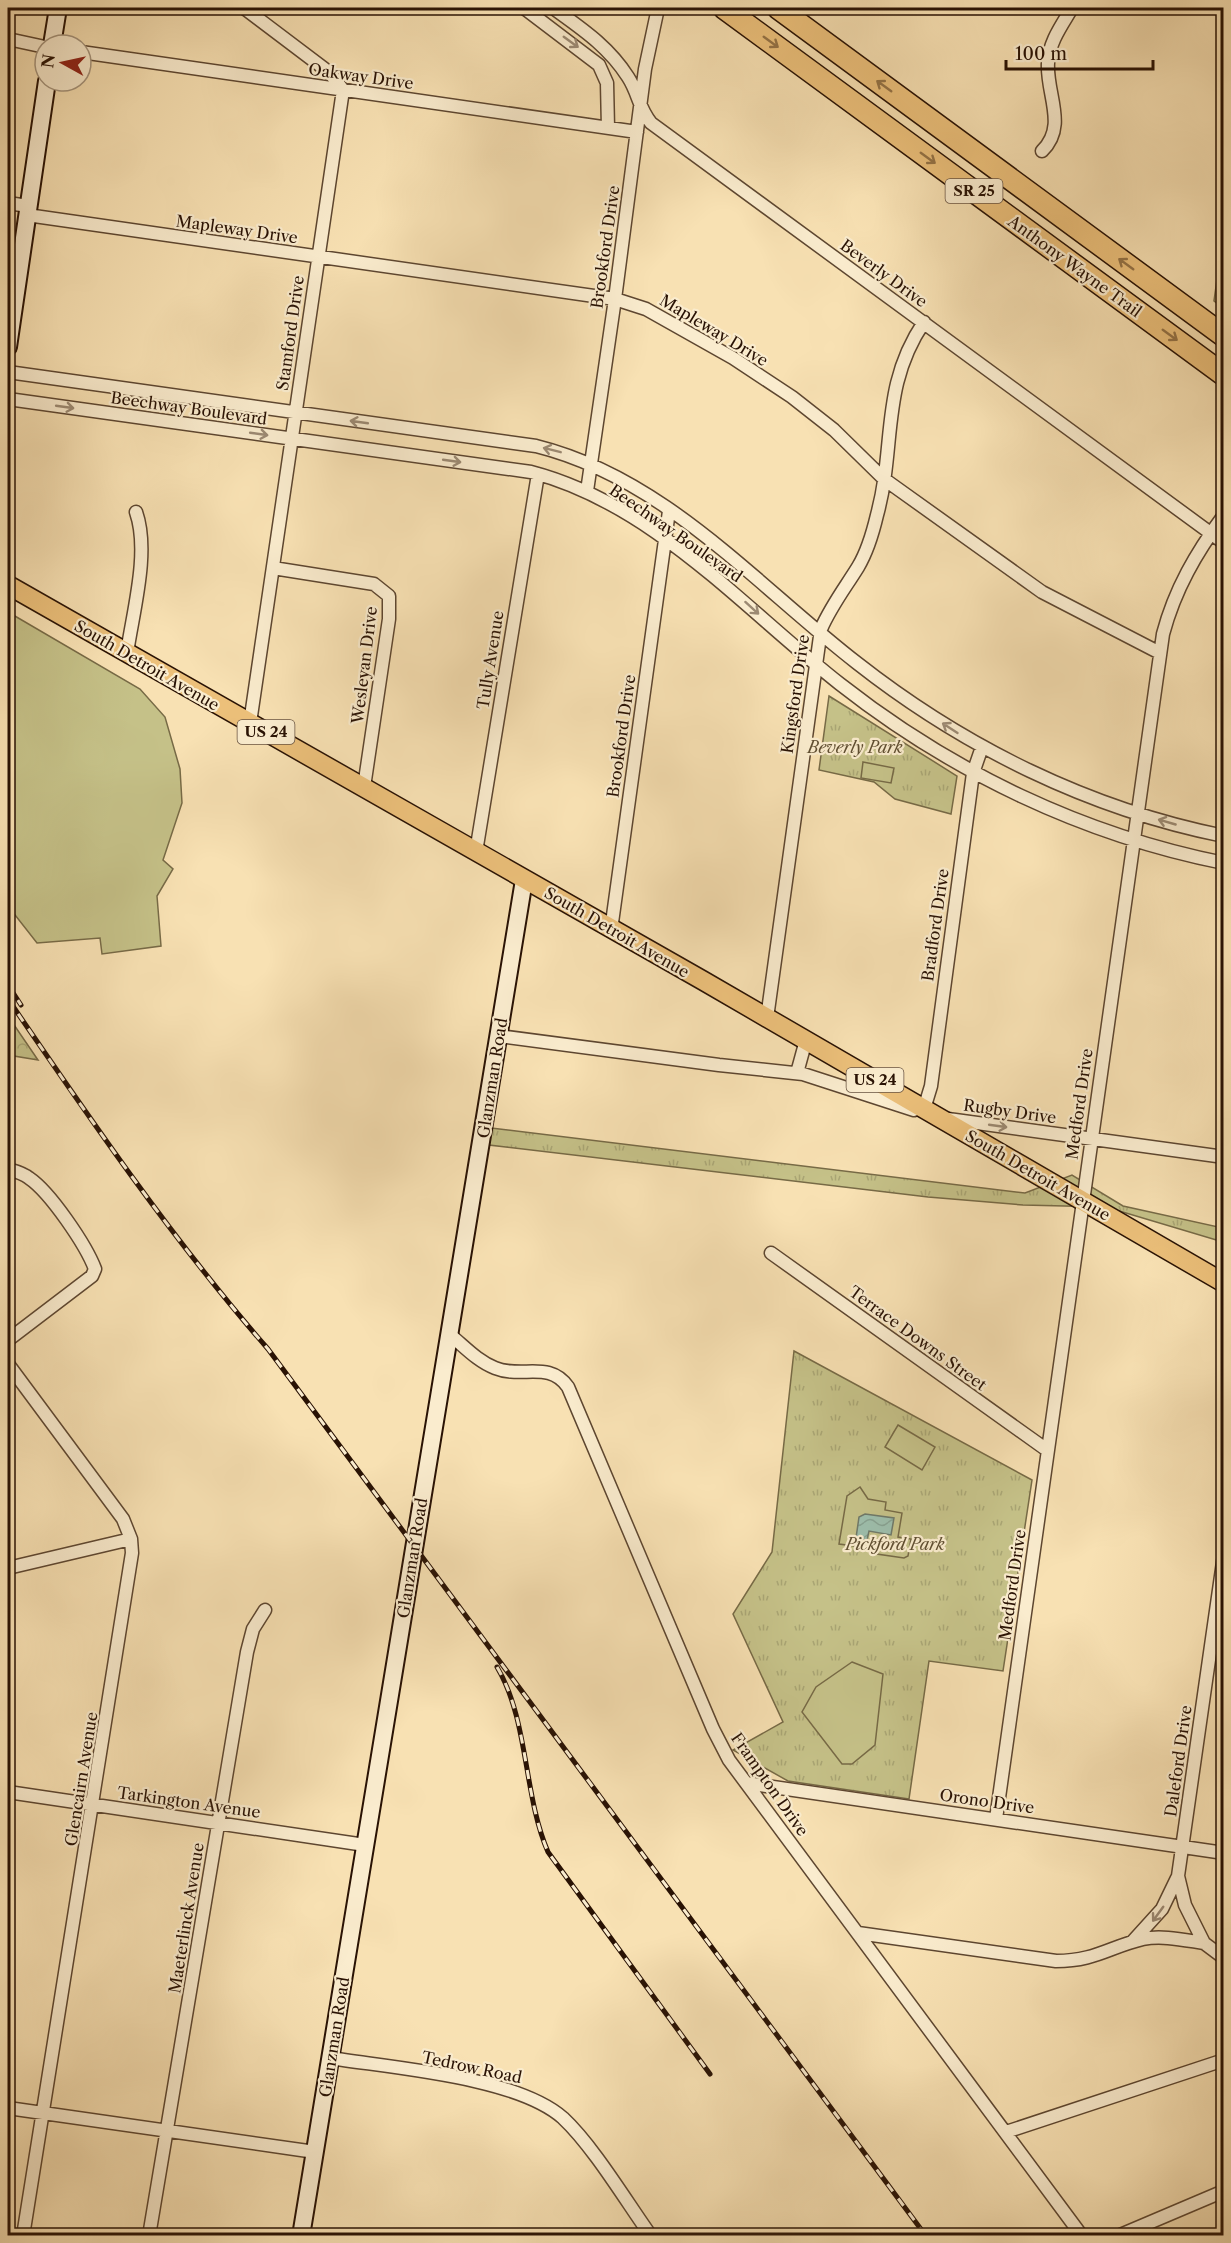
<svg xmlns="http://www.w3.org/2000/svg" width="1231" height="2243" font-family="'Libre Caslon Text',serif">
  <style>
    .grass { fill: url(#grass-tufts); stroke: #776a46; stroke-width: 1.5 }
    .forest { fill: url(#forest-crowns); stroke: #776a46; stroke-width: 1.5 }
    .pitch { fill: #c5c188; stroke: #776a46; stroke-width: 1.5 }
    .water { fill: url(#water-waves); stroke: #6f7969; stroke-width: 1.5 }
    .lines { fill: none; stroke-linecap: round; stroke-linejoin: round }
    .street-casing { stroke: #5d4630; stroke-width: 15 }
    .secondary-casing { stroke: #291204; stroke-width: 20 }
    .primary-casing { stroke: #291204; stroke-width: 21 }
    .highway-casing { stroke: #291204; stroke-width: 24 }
    .street { stroke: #faecce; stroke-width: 12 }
    .secondary { stroke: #faecce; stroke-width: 16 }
    .primary { stroke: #ecc07a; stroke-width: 18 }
    .highway { stroke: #ecc07a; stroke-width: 21 }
    .rail-casing { stroke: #291204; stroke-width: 5 }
    .rail { stroke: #faecce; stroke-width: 3; stroke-dasharray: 9; stroke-linecap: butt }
    .oneway { stroke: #9c8a73 }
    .oneway2 { stroke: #947245 }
    .labels { text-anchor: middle; stroke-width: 4.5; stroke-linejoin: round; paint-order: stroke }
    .shield { fill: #faecce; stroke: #685341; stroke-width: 1.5 }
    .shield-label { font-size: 15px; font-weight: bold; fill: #291204 }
    .street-label { font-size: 16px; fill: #291204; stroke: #faecce }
    .park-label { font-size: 16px; font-style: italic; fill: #604f32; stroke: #faecce }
  </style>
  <defs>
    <pattern id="grass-tufts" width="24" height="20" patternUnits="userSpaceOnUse" patternTransform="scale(1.5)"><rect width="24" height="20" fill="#c5c188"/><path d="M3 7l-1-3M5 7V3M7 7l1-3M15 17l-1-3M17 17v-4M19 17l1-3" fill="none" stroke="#a9a574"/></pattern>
    <pattern id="forest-crowns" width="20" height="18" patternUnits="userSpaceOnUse" patternTransform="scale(1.5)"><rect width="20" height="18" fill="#c5c188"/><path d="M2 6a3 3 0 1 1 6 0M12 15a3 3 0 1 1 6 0" fill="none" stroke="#a9a574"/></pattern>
    <pattern id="water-waves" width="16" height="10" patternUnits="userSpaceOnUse" patternTransform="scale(1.5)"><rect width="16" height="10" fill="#9dbeac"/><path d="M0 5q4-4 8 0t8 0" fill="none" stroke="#87a292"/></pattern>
  </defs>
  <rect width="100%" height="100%" fill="#f8e1b3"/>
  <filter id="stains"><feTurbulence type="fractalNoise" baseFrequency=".00333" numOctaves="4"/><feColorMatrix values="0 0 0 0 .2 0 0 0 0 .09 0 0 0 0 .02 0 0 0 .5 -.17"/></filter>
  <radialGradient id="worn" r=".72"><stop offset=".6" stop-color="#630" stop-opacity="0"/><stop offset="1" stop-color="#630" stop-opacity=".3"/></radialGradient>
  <path class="grass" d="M1223,236L1224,308H1223L1214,301Z
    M829,696L957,776L951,814L895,799L874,782L819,770Z
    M491,1128L1025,1193L1072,1175L1123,1206L1223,1228V1242L1106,1207L1023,1205L928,1197L489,1145Z
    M794,1351L1032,1480L1003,1671L929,1661L909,1799L788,1781L733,1750L783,1722L733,1614L772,1552Z"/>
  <path class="forest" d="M8,1016L38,1060L8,1055Z"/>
  <path class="pitch" d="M8,612L140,689L165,717L180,769L182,803L163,860L173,869L157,896L161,946L102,954L100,938L37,943L8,906Z
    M863,762L894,768L891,783L861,778Z
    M898,1425L935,1447L922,1470L885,1447Z
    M860,1487L868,1499L886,1502L885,1510L902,1513L898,1537L911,1539L908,1556L904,1558L870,1553V1548L839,1544L847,1496Z
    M852,1662L883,1674L875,1745L852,1764H842L802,1712L816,1687Z"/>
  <path class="water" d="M865,1514L894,1518L891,1535L869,1531L867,1540L856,1538L859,1517Z"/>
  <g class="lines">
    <g class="street-casing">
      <path id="street" d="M244,8L330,73L343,90L250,723
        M524,8L599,65L607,83L608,128
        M553,8C582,29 608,46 628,77C639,94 638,107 651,123L1224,543
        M8,39L45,47
        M81,52L637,132
        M1042,151C1068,126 1046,94 1048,63C1049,42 1062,25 1072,8
        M8,203L28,206
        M27,215L615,299L646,309L733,358L792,397L834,430L884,479L1042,592L1160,653
        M8,372L536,446C665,478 756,585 857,663C964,747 1089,809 1224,836
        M8,399L531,472C654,504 743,608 840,684C952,772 1083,835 1224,863
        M587,491L615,299L645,69L658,8
        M273,568L374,584L389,596V619L364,787
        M127,653C133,611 150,552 136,512
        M476,852L538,474
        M611,930L669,511
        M767,1018L821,629C831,606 845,588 858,567C867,552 873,532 877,515C896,446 880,387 924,322
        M499,1036L719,1065L803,1074L914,1110
        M797,1073L806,1040
        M924,1109L931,1086L973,773L982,747
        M948,1119L1224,1157
        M8,1169C15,1171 23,1173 29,1178C50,1192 86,1245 95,1269L92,1276L8,1340
        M771,1253L1047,1450
        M449,1334C464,1346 477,1361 495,1368C522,1379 549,1360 568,1387L713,1729L729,1760L1082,2236
        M8,1364L123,1519L131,1539L132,1553L23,2236
        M1224,1555L1178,1876L1185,1905L1204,1943L1224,1958
        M8,1568L131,1539
        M746,1783L1224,1853
        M8,1792L365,1845
        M996,1819L1163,634C1175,589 1196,553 1224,515
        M858,1933L1056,1961C1095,1961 1109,1947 1143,1939C1162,1935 1184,1940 1204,1943
        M1133,1941L1162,1909L1177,1878
        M330,2058C393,2068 517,2077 563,2118C593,2146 626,2201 651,2236
        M8,2108L315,2152
        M1006,2132L1224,2060
        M149,2236L247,1652L253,1629L265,1610
        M1118,2236L1224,2191"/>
    </g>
    <g class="secondary-casing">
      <path id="secondary" d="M52,45L58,8
        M8,347L47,81
        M301,2236L524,880"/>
    </g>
    <g class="primary-casing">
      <path id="primary" d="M8,585L702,980L1224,1283"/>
    </g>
    <g class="highway-casing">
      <path id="highway" d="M724,8L1224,375
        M778,8L1224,336"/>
    </g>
    <use href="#street" class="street"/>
    <use href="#secondary" class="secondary"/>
    <use href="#primary" class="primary"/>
    <use href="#highway" class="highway"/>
    <g class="rail-casing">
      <path id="rail" d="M8,985L21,1005
        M8,999C90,1119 172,1239 268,1349L926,2236
        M497,1667C529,1721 523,1794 548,1852L710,2074"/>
    </g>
    <use href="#rail" class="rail"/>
  </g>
  <defs><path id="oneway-shaft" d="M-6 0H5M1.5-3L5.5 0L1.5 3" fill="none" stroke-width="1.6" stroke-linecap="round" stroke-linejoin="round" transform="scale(1.5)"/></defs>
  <g class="oneway">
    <use href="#oneway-shaft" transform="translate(571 42) rotate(36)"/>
    <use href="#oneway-shaft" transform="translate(65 407) rotate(8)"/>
    <use href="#oneway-shaft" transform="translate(359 422) rotate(-172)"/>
    <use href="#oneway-shaft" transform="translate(259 434) rotate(8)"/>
    <use href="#oneway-shaft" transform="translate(552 450) rotate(-166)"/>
    <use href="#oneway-shaft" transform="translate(452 461) rotate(8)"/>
    <use href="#oneway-shaft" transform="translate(752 608) rotate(42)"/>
    <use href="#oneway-shaft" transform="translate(950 728) rotate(-147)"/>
    <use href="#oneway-shaft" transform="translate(1167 822) rotate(-164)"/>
    <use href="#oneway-shaft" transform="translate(998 1126) rotate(8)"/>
    <use href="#oneway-shaft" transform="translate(1158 1914) rotate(126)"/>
  </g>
  <g class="oneway2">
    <use href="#oneway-shaft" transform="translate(771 42) rotate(36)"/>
    <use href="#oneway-shaft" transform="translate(884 86) rotate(-144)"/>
    <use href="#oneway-shaft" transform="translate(928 158) rotate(36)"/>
    <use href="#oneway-shaft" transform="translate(1126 264) rotate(-144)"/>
    <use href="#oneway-shaft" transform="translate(1170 335) rotate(36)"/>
  </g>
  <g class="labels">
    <g class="shield">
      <rect x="945.5" y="179" width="57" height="24" rx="4.5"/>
      <rect x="237.5" y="720" width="57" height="24" rx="4.5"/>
      <rect x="846.5" y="1068" width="57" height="24" rx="4.5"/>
    </g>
    <g class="shield-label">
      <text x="974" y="196">SR 25</text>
      <text x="266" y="737">US 24</text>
      <text x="875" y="1085">US 24</text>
    </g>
    <g class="street-label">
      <text transform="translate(361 76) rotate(8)" y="6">Oakway Drive</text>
      <text transform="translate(237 229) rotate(8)" y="6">Mapleway Drive</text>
      <text transform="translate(605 247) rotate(-82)" y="6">Brookford Drive</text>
      <text transform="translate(1075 266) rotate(36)" y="6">Anthony Wayne Trail</text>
      <text transform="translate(884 273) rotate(36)" y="6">Beverly Drive</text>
      <text transform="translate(714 330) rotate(31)" y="6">Mapleway Drive</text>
      <text transform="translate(290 333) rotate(-82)" y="6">Stamford Drive</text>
      <text transform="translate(189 408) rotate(8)" y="6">Beechway Boulevard</text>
      <text transform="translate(676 533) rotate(35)" y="6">Beechway Boulevard</text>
      <text transform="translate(490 660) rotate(-81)" y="6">Tully Avenue</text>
      <text transform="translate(147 665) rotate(30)" y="6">South Detroit Avenue</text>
      <text transform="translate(364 665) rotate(-83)" y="6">Wesleyan Drive</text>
      <text transform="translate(795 694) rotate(-82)" y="6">Kingsford Drive</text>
      <text transform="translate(621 736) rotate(-82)" y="6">Brookford Drive</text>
      <text transform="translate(935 925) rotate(-82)" y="6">Bradford Drive</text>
      <text transform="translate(617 932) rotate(30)" y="6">South Detroit Avenue</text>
      <text transform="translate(492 1078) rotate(-81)" y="6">Glanzman Road</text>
      <text transform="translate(1079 1104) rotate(-82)" y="6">Medford Drive</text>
      <text transform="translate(1010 1111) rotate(8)" y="6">Rugby Drive</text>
      <text transform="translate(1038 1175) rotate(30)" y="6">South Detroit Avenue</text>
      <text transform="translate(918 1338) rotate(36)" y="6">Terrace Downs Street</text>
      <text transform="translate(412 1558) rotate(-81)" y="6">Glanzman Road</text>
      <text transform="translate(1012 1585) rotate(-82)" y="6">Medford Drive</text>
      <text transform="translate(1178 1761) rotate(-82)" y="6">Daleford Drive</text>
      <text transform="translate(81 1779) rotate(-81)" y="6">Glencairn Avenue</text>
      <text transform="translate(770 1784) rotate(55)" y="6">Frampton Drive</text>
      <text transform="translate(987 1801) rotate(8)" y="6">Orono Drive</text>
      <text transform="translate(189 1802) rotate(8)" y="6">Tarkington Avenue</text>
      <text transform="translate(186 1918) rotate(-81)" y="6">Maeterlinck Avenue</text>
      <text transform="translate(334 2037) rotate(-81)" y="6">Glanzman Road</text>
      <text transform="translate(472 2067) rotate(12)" y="6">Tedrow Road</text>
    </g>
    <g class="park-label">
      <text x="855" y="753">Beverly Park</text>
      <text x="895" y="1550">Pickford Park</text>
    </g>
  </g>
  <rect width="1231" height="2243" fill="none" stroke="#f8e1b3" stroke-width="30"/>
  <rect x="9" y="9" width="1213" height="2225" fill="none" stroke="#291204" stroke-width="3"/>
  <rect x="15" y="15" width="1201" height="2213" fill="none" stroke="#291204" stroke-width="1.5"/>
  <g transform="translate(63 63) rotate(278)"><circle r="28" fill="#faecce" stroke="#a6957d" stroke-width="1.5"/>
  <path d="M0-4.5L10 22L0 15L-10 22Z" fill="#8f2418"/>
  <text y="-9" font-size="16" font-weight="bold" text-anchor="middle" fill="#291204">N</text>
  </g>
  <path d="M1006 60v9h147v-9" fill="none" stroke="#291204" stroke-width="3"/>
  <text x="1015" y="60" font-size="18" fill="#291204" stroke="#faecce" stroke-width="4.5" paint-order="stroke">100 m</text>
  <rect width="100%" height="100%" filter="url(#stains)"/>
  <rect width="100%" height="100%" fill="url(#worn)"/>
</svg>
